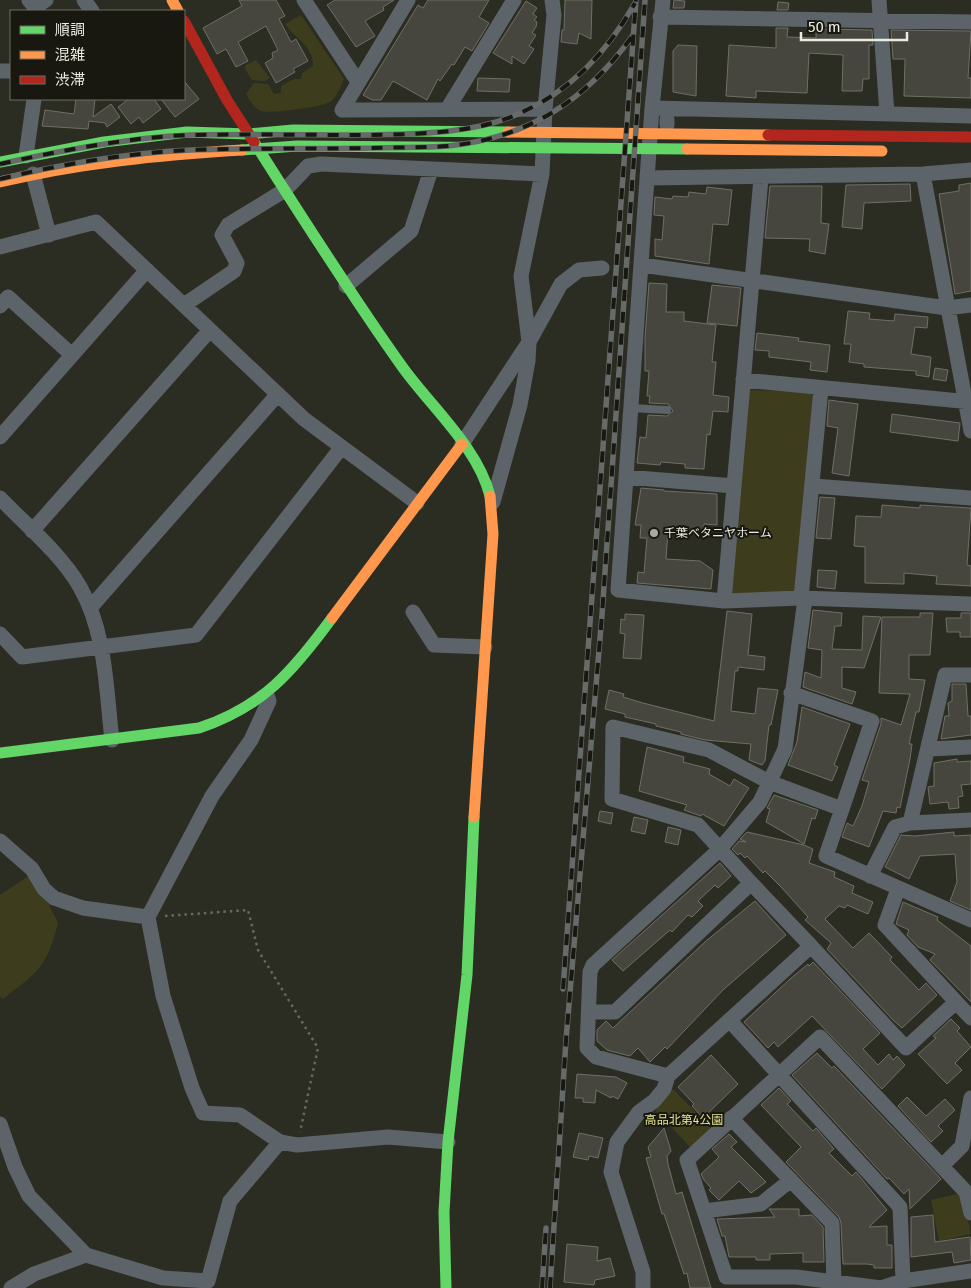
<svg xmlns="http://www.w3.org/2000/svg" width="971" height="1288" font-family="'Fira Sans','Noto Sans JP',sans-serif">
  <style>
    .green { fill: #3d3d1d }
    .building { fill: #46463e; stroke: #6e6f65 }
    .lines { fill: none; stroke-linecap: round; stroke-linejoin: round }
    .path { stroke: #636969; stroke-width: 2.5; stroke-dasharray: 2.5 4; stroke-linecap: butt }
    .lane { stroke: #5c6469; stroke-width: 8 }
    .street { stroke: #5c6469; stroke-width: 15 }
    .fast { stroke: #63d668; stroke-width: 11 }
    .slow { stroke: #ff974d; stroke-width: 11 }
    .jam { stroke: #b3261e; stroke-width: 11 }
    .rail-casing { stroke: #666a69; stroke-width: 5.5 }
    .rail { stroke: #181810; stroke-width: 4; stroke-dasharray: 11; stroke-linecap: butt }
    .poi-dot { fill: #a8a89e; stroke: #181810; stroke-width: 2 }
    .labels { text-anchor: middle; stroke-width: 4; stroke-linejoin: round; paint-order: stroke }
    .poi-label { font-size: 12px; fill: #ebebe0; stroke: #181810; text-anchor: start }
    .park-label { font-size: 12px; fill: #e3e391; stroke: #181810 }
  </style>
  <rect width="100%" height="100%" fill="#2c2d22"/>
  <path class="green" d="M301,15L344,79C341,86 336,98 330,102C323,107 267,114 261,111C254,108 250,101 246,94L254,83L268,84L274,94L281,93V86L294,79H301L302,73L313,66C314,46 294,38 285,24Z
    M256,60L270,78L265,81L252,80L245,69L246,65Z
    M748,390L810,392L814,398L798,588L792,594L730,596Z
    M33,873L58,923C46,968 39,971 3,999L0,996V895Z
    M673,1089L713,1130L693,1150L655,1110Z
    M962,1193L971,1234L939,1241L931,1200Z"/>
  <path class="building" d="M239,0H276L285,16L279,19L291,42L296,39L308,61L293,69L295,72L276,83L265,63L273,58L272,53L278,50L266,26L238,42L248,61L236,67L226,49L217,54L203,28L242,6Z
    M335,0H394L383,7L384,10L365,21L375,36L356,47L327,5Z
    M428,0H489L479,17L489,23L472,51L465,47L454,65L452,64L440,81L438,79L427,100L393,81L381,100H372L363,95L418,5L423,8Z
    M565,0H592L591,39L579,33L577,44L561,42L562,30H564Z
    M674,0L685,1L684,8H673Z
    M526,1L537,8L533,14L537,17L534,20L537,22L536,27L532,33L536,35L529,46L534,49L524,64L512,56V64L493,53Z
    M778,2L789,3L788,10H777Z
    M776,28H788L787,37L816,38V29L872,30L873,45H869V79H863L862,91H842L843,55L809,53L807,93L756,91V98L726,96L729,45L776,48Z
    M891,30L971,31L968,78H971V98L904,96L905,59H893Z
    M678,45L697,46L696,96L673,92V51Z
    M478,78L510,79L509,92L477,91Z
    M184,81L199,99L175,117L161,99H184Z
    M76,99H95L93,117L111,104L120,117L107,127L105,123L89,121L88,129L42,126L45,110L74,114Z
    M129,99H154L161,109L143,123L139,117L131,124L118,107Z
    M971,183V291L955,294L939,194L959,191V185Z
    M910,184L911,201L864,203L862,229L842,227L846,185Z
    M770,186H822L821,223L829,224L825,254L809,251L810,239L765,238Z
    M707,187L732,190L728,225L713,224L709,264L655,256V239L662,240L664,216L654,215L655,197L672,199L673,196L688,197L689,192L706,194Z
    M649,283L667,284L666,312H684V321L716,325L712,362H716L713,395L729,397L728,412L713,411L710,435L707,434L704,469L685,468V464L661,462L660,465L637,463L640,437L646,438L648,415L667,416L673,411L668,404L649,403L650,396H647L649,371H645V338Z
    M712,285L741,288L737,326L707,323Z
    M848,311L870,313L869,319L894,321L895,314L928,317L927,328L915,327L911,354L931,357L929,377L916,375V371L864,367V364L849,362L851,344H844Z
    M757,333L799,338L798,341L830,345L827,372L810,370L811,362L769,357V351L755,350Z
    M935,368L948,370L946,381L933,379Z
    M829,400L858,404L849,476L832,473L838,428L827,426Z
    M892,414L960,423L958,441L890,432Z
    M641,488L664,490V491L717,494V525L704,524L703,534L668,531L666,559L700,561L713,570L711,589L637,583L638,572L644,573L647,538H640L641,525H635Z
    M820,497L835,498L831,539L816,538Z
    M882,505L920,508V505L971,508L967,565L971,566V586L936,584L937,576L904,573V584L865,583V547L854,546L856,516L881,517Z
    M818,570L837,571L835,589L817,587Z
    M813,610L842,613L841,626H835L832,649L862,650L863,616L881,617L864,668L842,667V688L856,692L852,704L803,687L805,672L821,678L822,650L808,648Z
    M727,611L752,614L748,655L765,657L764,670L738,667V671H735L731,711L755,714L758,688L778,690L771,725H769L765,761L762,765L749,760L751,744L705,740L681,734V732L656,726V724L625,717V714L605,709L609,690L624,694L623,697L643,703L714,721Z
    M920,613H933L930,655H909V679L925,680L919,712H916L909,744H912L910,759L900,808L897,807L896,813L883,811L869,847L842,837L847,823L853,826L862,806L869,782L862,780L881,724V718L901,725L910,694L879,693L882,617H920Z
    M961,613H971V637H960V632H947L946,618H961Z
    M625,614L644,615L641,659L623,658L625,634L620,633L621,619L625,620Z
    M952,684H966L968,716H971V735L941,739L945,716H949L948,703L952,701Z
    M802,707L850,724L834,765L838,767L832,781L788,765L797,742Z
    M647,747L684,757L683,762L710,769L709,774L730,786L734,779L749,788L724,826L702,814L701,816L684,810L687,805L639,791Z
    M957,759V762L971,761V784L961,785L963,796L958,797L959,808L949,809L948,802L930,804L928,787L934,786V763Z
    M774,795L818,810L815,819L812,818L804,844L766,822L770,809L767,808Z
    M600,811L613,813L611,824L598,821Z
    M634,817L648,820L645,834L631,831Z
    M668,827L681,830L678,845L665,842Z
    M747,832L804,845L813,849L809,863L835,872L834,877L854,886L852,893L873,902L868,914L847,905L845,908L839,906L825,919L853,948L869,933L892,957L890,960L919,990L926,983L937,995L902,1028L893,1020L827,949L831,943L805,920L808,917L782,888L765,871L763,873L747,856L745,858L740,853L738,855L732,849L739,841L746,842L740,839Z
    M954,832V836L971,835V910L950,901L957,882L955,854L920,856L909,879L885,867L901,835L915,836Z
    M720,863L731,876L718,888L715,885L698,901L703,906L692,917L688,915L672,932L670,930L623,971L612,960Z
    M755,901L786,935L723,990L667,1049L665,1047L650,1062L638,1048L630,1056L607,1050L597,1041V1030L606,1021L613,1028L706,941Z
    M903,902L938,917L937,920L971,946V1002L930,960L935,954L918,947L907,935L909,930L896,924Z
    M813,962L880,1033L863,1049L878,1065L889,1054L893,1060L897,1056L905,1065L882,1089L812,1016L778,1047L774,1042L768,1048L744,1022L790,979L808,964L809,966Z
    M951,1019L960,1028L957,1031L971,1047L955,1063L962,1070L947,1084L918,1054L936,1038L933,1036Z
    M817,1053L832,1068L834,1066L941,1179L910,1209L909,1189L904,1194L889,1178L887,1179L792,1075Z
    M711,1055L738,1084L703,1118L692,1106L694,1104L678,1087Z
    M577,1074L616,1077L627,1083L618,1099L612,1096L611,1098L596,1090L595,1103L583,1102V1098H575Z
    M779,1088L791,1101L787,1104L813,1131L816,1128L834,1149L829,1153L852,1176L856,1172L887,1210L869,1227L887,1226V1245H892V1268H874V1265L867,1264H843L841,1223L839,1217L786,1162L801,1147L761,1105Z
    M907,1097L926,1116L945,1099L955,1110L938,1126L943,1131L931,1142L898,1106Z
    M664,1128L671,1151L667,1156L668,1164L676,1194L682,1192L711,1288H690L687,1273L684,1274L664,1214H662L646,1158L651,1157L648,1147Z
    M579,1133L603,1138L598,1158L589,1156L588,1160L573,1157Z
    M729,1134L737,1142L731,1147L766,1182L751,1193L739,1181L719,1200L709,1190L711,1188L704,1180L701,1174L719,1157L712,1149Z
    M769,1209H799V1216L812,1215L823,1227L824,1262H803V1253L770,1254V1260H756V1257H729L725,1236H722L717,1219L775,1217Z
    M933,1215L935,1242L970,1237L971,1260L954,1263L952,1252L911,1257V1217Z
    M567,1244L598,1247L597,1261L610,1258L615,1276L595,1280L594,1285L564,1282Z"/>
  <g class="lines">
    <path class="path" d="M165,916L248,910L258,950L318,1048L300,1132"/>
    <path class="lane" d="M631,408L667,410"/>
    <path class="street" d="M29,0L35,7L46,0
      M84,0L92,11
      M304,0L358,82
      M663,0L652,108L618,590L724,601L801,598L971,604
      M879,0L887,114
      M660,17L971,22
      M0,71H11
      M448,108L514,0
      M652,108L971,116
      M342,110L545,109
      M342,110L408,0
      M667,119V125
      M26,156L34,99
      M33,174L49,235
      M923,174L971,431
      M648,178L923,174L971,170
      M0,247L96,222L304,419L417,503
      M642,265L947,308L971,305
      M346,286L411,231L431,170
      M184,305L234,271L237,263L222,235L228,225L285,190L308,166L321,164L542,174
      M0,306L8,297L72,355
      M743,380L971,402
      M0,437L147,270
      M462,444L529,342L561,284L579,270L602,268
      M626,477L734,486
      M813,486L971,498
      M0,498C27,526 61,554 80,587C106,632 106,689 112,740
      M493,502L520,405L528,361L529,342L521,276L542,174L545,109L554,15L552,0
      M32,531L210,330
      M801,598L821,389
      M724,601L761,178
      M90,608L278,394
      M413,612L434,645L485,647
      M0,634L22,657L196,635L341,448
      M971,675H945L910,823L971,820
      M791,693L872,721L826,856L971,920
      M267,695L269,701L251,740L212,796L148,917L163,996L192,1088L203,1113L240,1115L280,1142L297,1145L388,1137L448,1142
      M929,749L971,747
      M0,841L32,869L44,889L54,898L83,908L148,917
      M870,876L895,827L910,823
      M751,883L811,946L668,1076L596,1057L587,1048L590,972L593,965L719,850L760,802L785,749L805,599
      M898,889L885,925L971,1018
      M811,946L906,1048L956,1002
      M589,1012H615L751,883L698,825L612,799L613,727L709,750L769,782L842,809
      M730,1021L900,1207L903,1281L971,1271
      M731,1118L832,1223L834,1282
      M0,1124L15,1167L29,1196L86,1255L163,1278L208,1281
      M942,1166L962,1146L971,1098
      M704,1211L761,1204L791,1180
      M208,1281L230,1201L280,1142
      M903,1281L881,1288L796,1277H726L687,1160L820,1037L966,1192L971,1213
      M11,1288L34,1274L86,1255
      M643,1288V1272L611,1172L617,1142L639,1112L654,1101L664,1089L668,1076"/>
    <path class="fast" d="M254,142C302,217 349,292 401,365C429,405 478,447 490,496
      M242,150L297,146L687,149
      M0,162L104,142L187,132L249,134L293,130L508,132
      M0,753L199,728C263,707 293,671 332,618
      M446,1288L444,1212L448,1142L467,975L474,817"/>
    <path class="slow" d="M172,0L178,11
      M508,132L768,135
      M687,149L882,151
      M0,182C79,163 160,155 242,150
      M332,618L462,444
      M474,817L493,534L490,496"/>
    <path class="jam" d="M184,21L227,100L254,142
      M768,135L971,137"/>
    <g class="rail-casing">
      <path id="rail" d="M0,164C59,151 130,137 190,135C249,134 309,135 368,135C416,134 476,134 520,113C571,91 608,51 635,3
        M0,179C62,164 127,153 191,150C251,148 312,149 373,148C398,147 423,148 448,146C528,138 587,100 633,35
        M563,989L636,0
        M542,1288L546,1228
        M550,1288L566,1040L602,615L645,0"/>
    </g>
    <use href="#rail" class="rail"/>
  </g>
  <circle class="poi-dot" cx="654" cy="533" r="5"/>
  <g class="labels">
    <g class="poi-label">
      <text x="664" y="537">千葉ベタニヤホーム</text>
    </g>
    <g class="park-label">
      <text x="684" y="1124">高品北第4公園</text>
    </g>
  </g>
  <rect x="10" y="10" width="175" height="90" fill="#181810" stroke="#6c6c63"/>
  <rect x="20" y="26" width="25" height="8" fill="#63d668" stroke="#6c6c63"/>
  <text x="55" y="35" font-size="15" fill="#ebebe0">順調</text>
  <rect x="20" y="51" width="25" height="8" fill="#ff974d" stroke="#6c6c63"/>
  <text x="55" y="60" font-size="15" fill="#ebebe0">混雑</text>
  <rect x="20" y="76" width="25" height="8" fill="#b3261e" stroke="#6c6c63"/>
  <text x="55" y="85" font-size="15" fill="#ebebe0">渋滞</text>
  <path d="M801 32v8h106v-8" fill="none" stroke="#ebebe0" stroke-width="2.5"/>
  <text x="808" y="32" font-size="15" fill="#ebebe0" stroke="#181810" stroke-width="4" paint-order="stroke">50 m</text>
</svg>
